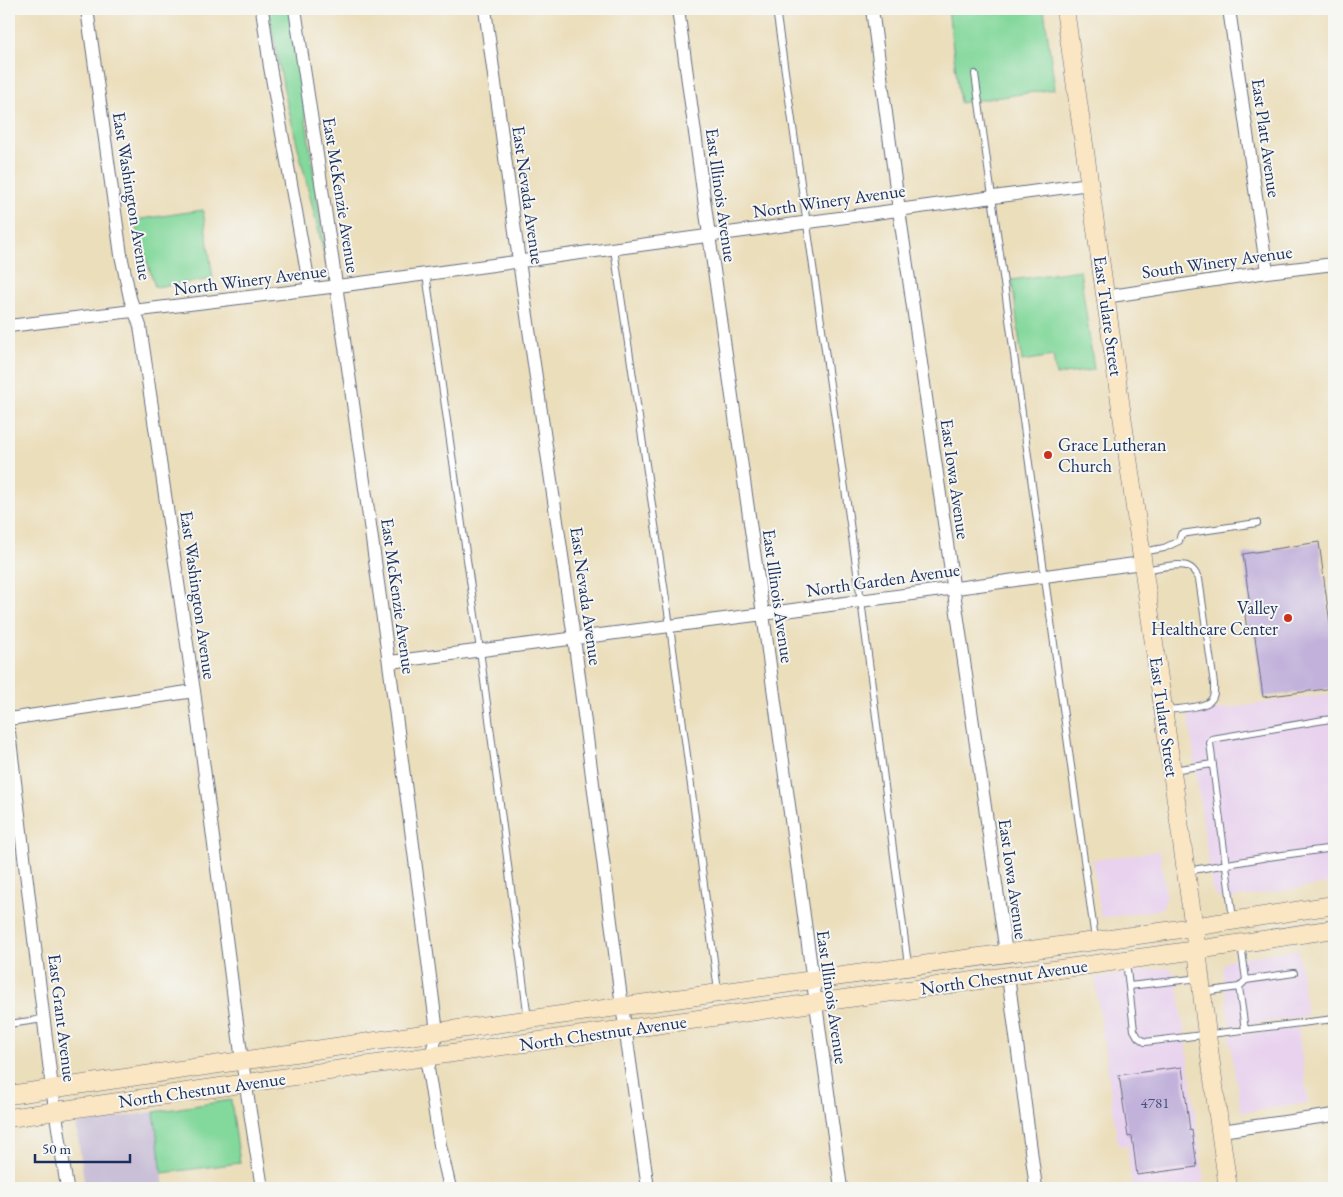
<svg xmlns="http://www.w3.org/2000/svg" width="1343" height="1197" font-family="'EB Garamond',serif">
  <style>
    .built { fill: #e8d2ee }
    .industrial { fill: #c9bfd7 }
    .green { fill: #83d89b; stroke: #4f847c }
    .building { fill: #c2b2db }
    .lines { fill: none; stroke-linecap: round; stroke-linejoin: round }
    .service-casing { stroke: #646c7f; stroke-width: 8 }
    .minor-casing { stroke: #646c7f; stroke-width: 14 }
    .secondary-casing { stroke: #646c7f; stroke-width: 19 }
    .service { stroke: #fff; stroke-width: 6 }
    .minor { stroke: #fff; stroke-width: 12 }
    .secondary { stroke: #fbe6c4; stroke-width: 18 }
    .poi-dot { fill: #c8321e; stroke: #f6f6f2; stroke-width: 2 }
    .labels { text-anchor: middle; stroke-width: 4; stroke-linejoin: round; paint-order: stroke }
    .number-label { font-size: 15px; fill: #45507d }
    .street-label { font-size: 18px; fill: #1b2f5e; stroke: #f6f6f2 }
    .poi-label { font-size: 18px; fill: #1b2f5e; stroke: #f6f6f2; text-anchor: start }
  </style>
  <rect width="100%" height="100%" fill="#f6f6f2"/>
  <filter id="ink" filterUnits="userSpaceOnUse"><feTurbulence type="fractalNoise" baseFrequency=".02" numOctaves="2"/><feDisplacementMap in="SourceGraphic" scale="10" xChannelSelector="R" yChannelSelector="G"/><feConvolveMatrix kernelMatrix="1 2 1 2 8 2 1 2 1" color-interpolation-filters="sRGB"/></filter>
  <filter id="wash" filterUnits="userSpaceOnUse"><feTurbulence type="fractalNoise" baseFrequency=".0096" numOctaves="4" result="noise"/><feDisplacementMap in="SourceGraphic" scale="20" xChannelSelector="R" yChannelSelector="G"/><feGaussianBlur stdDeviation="1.12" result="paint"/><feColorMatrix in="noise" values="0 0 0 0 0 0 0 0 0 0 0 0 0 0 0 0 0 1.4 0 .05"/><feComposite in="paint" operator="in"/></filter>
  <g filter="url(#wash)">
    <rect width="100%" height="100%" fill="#ebdebb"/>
    <path class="built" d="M1334,693V883L1225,899L1217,897L1212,889L1188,714Z
      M1160,851L1166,898L1163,907L1157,910L1101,918L1092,860Z
      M1298,949L1307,1016L1230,1027L1222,968L1228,960Z
      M1164,968L1171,969L1177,977L1205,1188H1132L1127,1145L1118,1146L1095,978Z
      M1298,1027L1308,1103L1244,1112L1241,1111L1229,1036Z"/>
    <path class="industrial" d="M154,1112L164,1188H85L76,1124Z"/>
    <path class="green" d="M268,9H290L327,266L285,95Z
      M948,9H1044L1055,89L960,103Z
      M203,210L213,279L155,287L134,220Z
      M1080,270L1094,370L1056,375L1053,356L1022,361L1012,280Z
      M231,1100L240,1163L162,1173L154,1112Z"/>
    <g id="blocks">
      <path class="building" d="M1319,542L1334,654V688L1263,697L1254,630L1247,631L1244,606H1250L1243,554Z
        M1182,1067L1190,1131L1192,1130L1197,1167L1137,1175L1132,1136L1128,1137L1119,1075Z"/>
    </g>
  </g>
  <g filter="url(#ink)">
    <use href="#blocks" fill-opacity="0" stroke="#646c7f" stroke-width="1"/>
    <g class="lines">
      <g class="service-casing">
        <path id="service" d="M776,9L861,600L908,965
          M975,74L1095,939
          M614,249L670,626L718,991
          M426,274L480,650L528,1019
          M1142,552L1164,548L1179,541L1181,534L1257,523
          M1145,570C1156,568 1180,562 1189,567C1194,569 1196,574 1199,579L1214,684C1214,690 1215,696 1211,700C1206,708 1174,709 1164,710
          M1172,770L1213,764
          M1187,871L1268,857L1334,848
          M1233,919L1210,743L1212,739L1324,720L1334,719
          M1241,944L1246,980
          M1126,961L1134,1030L1138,1037L1145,1042L1334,1019
          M1129,986L1200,978
          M1203,992L1239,987
          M9,1024L44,1019
          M1245,1030L1239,987L1246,980L1294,973"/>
      </g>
      <g class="minor-casing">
        <path id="minor" d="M87,9L121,255L130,298L140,326L194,691L242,1061L262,1188
          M262,9L270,67L310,289
          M295,9C347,349 394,690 437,1032L428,1069L440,1145L450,1188
          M485,9L519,261L574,638L622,1006L648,1188
          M678,9L709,235L763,614L841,1188
          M872,9L899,210L1006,953
          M1229,9L1267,272
          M1105,297L1267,272L1334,264
          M9,326L338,286L1089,184
          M390,662L763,614L1142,563
          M9,719L194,691
          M9,732L52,1088L67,1188
          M1008,976L1036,1188
          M1221,1131L1334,1115"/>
      </g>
      <g class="secondary-casing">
        <path id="secondary" d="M1065,9L1197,950L1207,1035L1228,1188
          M9,1095L437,1032L1167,931L1334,905
          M9,1118L431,1056L1197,950L1334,929"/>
      </g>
      <use href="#service" class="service"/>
      <use href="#minor" class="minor"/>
      <use href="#secondary" class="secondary"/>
    </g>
  </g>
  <g class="poi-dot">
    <circle cx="1048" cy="455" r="5"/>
    <circle cx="1288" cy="618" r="5"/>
  </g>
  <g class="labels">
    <g class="number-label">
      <text x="1155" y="1108">4781</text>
    </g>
    <g class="street-label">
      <text transform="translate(1266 138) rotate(82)" y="6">East Platt Avenue</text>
      <text transform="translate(341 195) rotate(81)" y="6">East McKenzie Avenue</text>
      <text transform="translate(528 195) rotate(82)" y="6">East Nevada Avenue</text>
      <text transform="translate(721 195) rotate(82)" y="6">East Illinois Avenue</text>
      <text transform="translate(132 196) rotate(81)" y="6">East Washington Avenue</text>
      <text transform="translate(829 201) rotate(-8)" y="6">North Winery Avenue</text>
      <text transform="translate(1217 262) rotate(-8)" y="6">South Winery Avenue</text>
      <text transform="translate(250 280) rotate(-7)" y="6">North Winery Avenue</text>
      <text transform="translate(1108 316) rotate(82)" y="6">East Tulare Street</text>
      <text transform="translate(955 479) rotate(82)" y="6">East Iowa Avenue</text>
      <text transform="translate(883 580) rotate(-8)" y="6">North Garden Avenue</text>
      <text transform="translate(198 595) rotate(82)" y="6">East Washington Avenue</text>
      <text transform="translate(398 596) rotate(82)" y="6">East McKenzie Avenue</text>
      <text transform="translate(586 596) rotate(82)" y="6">East Nevada Avenue</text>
      <text transform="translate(778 596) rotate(82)" y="6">East Illinois Avenue</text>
      <text transform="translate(1164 717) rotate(82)" y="6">East Tulare Street</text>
      <text transform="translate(1013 879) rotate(82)" y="6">East Iowa Avenue</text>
      <text transform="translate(1004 977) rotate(-8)" y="6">North Chestnut Avenue</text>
      <text transform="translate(832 997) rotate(82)" y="6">East Illinois Avenue</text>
      <text transform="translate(62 1018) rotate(83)" y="6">East Grant Avenue</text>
      <text transform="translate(603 1033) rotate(-8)" y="6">North Chestnut Avenue</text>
      <text transform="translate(202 1090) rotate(-8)" y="6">North Chestnut Avenue</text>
    </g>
    <g class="poi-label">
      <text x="1058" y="451">Grace Lutheran<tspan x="1058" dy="21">Church</tspan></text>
      <text x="1278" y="614" text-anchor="end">Valley<tspan x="1278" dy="21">Healthcare Center</tspan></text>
    </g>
  </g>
  <rect width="1343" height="1197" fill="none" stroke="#f6f6f2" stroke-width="30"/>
  <path d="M35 1154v8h95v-8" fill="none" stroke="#1b2f5e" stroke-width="2.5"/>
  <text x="42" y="1154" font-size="15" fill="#1b2f5e" stroke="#f6f6f2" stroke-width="4" paint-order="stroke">50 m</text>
</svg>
